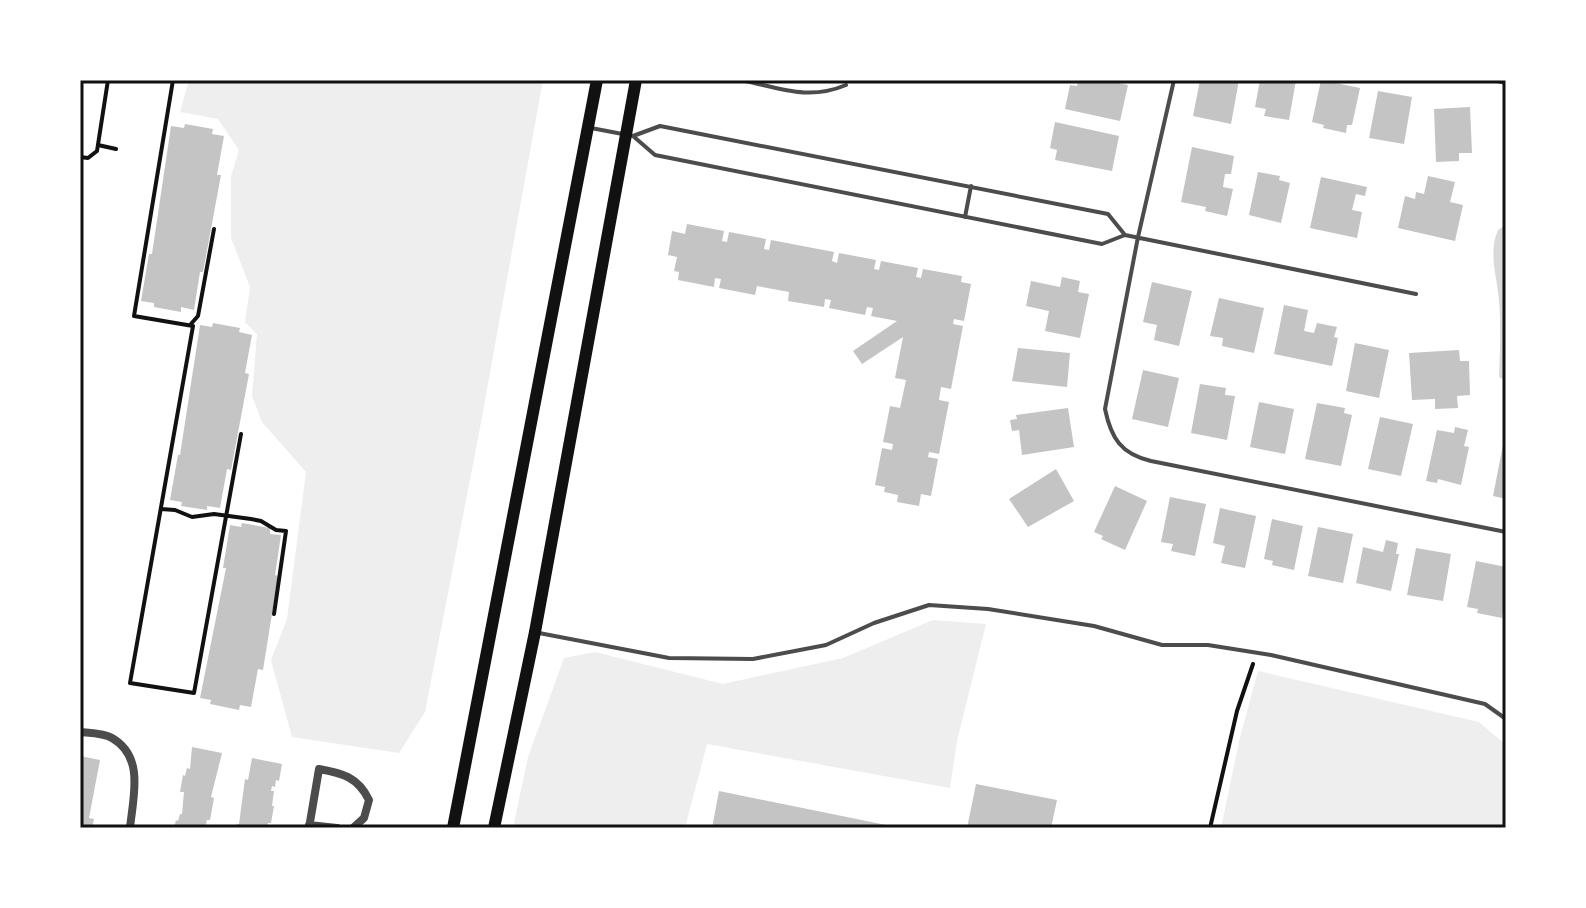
<svg xmlns="http://www.w3.org/2000/svg" width="1586" height="908" font-family="'Noto Sans',sans-serif">
  <style>
    .green { fill: #eee }
    .water { fill: #d9d9d9 }
    .building { fill: #c4c4c4 }
    .lines { fill: none; stroke-linecap: round; stroke-linejoin: round }
    .path { stroke: #111; stroke-width: 4 }
    .service { stroke: #4c4c4c; stroke-width: 4 }
    .minor { stroke: #4c4c4c; stroke-width: 8 }
    .secondary { stroke: #111; stroke-width: 12 }
    .neatline { fill: none; stroke: #111; stroke-width: 3 }
  </style>
  <rect width="100%" height="100%" fill="#fff"/>
  <path class="green" d="M189,80H543L480,428L425,712L399,753L292,737L271,660L287,619L306,472L262,422L252,396L257,334L245,322L250,287L231,238V176L239,150L218,119L180,112Z
    M933,620L986,624L957,741L950,788L707,744L685,828H513L528,757L564,658L595,652L723,684L843,658Z
    M1258,671L1479,722L1506,745V828H1221L1240,737Z"/>
  <path class="water" d="M1506,225V381L1499,377C1500,351 1501,325 1499,300C1497,276 1488,253 1498,230Z"/>
  <path class="building" d="M1078,80H1104L1128,85L1120,121L1065,109L1070,85L1077,86Z
    M1200,80H1239L1231,124L1193,116Z
    M1260,80H1296L1289,120L1264,116L1266,109L1255,107Z
    M1321,80L1360,88L1352,125H1347L1346,133L1323,128L1324,125L1312,122Z
    M1378,91L1412,97L1404,144L1369,138Z
    M1470,107L1472,153H1459V161L1436,162L1434,109Z
    M1055,122L1119,136L1112,171L1055,160L1057,150L1050,148Z
    M185,124L213,129L212,134L224,136L217,175H221L203,272H200L194,310L181,307V312L154,307V303L141,301L149,254H152L171,126L184,128Z
    M1192,147L1234,156L1231,174H1225L1223,187L1233,189L1227,216L1205,211L1206,207L1181,202Z
    M1258,172L1280,176L1279,180L1290,183L1281,223L1249,215Z
    M1428,176L1455,182L1450,202L1463,205L1455,241L1398,228L1405,196L1415,199L1416,192L1424,194Z
    M1321,177L1367,187L1365,196L1356,194L1352,210L1362,212L1357,238L1310,228Z
    M687,224L724,231L722,241L727,242L729,232L766,239L764,249L769,250L771,240L834,252L832,261L837,263L839,253L876,260L874,269L879,270L881,261L918,268L916,277L921,278L923,269L962,276L961,282L971,284L964,321L954,319L953,324L963,326L951,389L941,387L939,400L949,402L939,454L929,452L928,457L938,459L931,496L921,494L919,506L897,502L898,495L884,492L885,487L875,485L882,448L892,450L893,444L883,442L890,406L900,408L906,380L895,378L903,337L862,364L853,351L897,321L871,316L873,308L867,307L865,315L829,308L831,300L825,299L824,307L788,301L789,292L757,286L755,295L719,288L721,279L715,278L714,287L678,280L679,272L674,271L677,257L668,255L672,231L685,234Z
    M1062,277L1080,281L1078,292L1089,294L1080,338L1045,331L1049,311L1026,306L1031,281L1060,287Z
    M1152,282L1192,291L1179,346L1154,340L1157,325L1143,322Z
    M1219,298L1264,308L1254,353L1222,346L1223,338L1210,336Z
    M1284,305L1308,310L1304,331L1314,333L1317,323L1337,327L1334,337L1338,338L1332,366L1274,354Z
    M213,323L240,328L239,332L252,335L245,373L249,374L231,470L227,469L220,508L207,506V510L181,506L182,502L170,500L178,455H180L200,325L212,327Z
    M1355,343L1389,350L1379,398L1346,391Z
    M1018,348L1070,353L1067,387L1012,381Z
    M1459,350L1460,361H1469L1470,395L1457,396L1458,408L1435,409V399L1412,400L1409,353Z
    M1143,370L1179,378L1168,427L1132,419Z
    M1200,384L1226,388L1225,395L1235,396L1227,440L1191,433Z
    M1259,402L1294,409L1285,454L1250,447Z
    M1317,403L1345,408L1344,413L1352,415L1341,466L1305,459Z
    M1068,408L1074,447L1022,455L1019,430L1012,431L1010,420L1017,419L1016,415Z
    M1380,417L1413,424L1401,476L1368,469Z
    M1455,427L1468,430L1464,446L1469,447L1461,485L1438,479L1437,483L1426,481L1437,430L1454,433Z
    M1505,435H1506V499L1493,496Z
    M1056,469L1074,501L1028,527L1009,499Z
    M1115,486L1147,501L1125,550L1101,539L1103,536L1094,532Z
    M1170,497L1206,504L1195,556L1171,551L1173,544L1161,542Z
    M1220,508L1256,516L1245,568L1221,563L1225,546L1213,543Z
    M1272,519L1303,526L1294,570L1272,565L1273,561L1264,559Z
    M242,523L270,528V534L281,535L275,575L278,576L263,670L258,669L251,707L240,705L239,710L210,704L211,700L200,698L226,568H223L230,525L241,527Z
    M1318,527L1353,534L1343,583L1308,576Z
    M1386,540L1398,543L1396,554H1399L1391,591L1356,583L1363,547L1383,552Z
    M1416,548L1451,554L1443,601L1407,595Z
    M1476,561L1506,567V599L1502,618L1477,613L1478,609L1467,607Z
    M192,747L222,753L211,797L214,798L210,820H207L205,828H174L176,820L178,821L180,814H182L184,792H180L183,775L185,776L187,768L190,769Z
    M80,756L100,760L89,818L94,819L92,828H80Z
    M252,758L282,764L279,781L276,780L275,787L272,786L271,791H274L272,806H274L271,823H268L267,828H236L237,824H239L245,779L248,780Z
    M976,784L1057,800L1051,828H967Z
    M719,791L896,827V828H712Z"/>
  <g class="lines">
    <path class="path" d="M173,80L134,316L193,326L130,683L194,693L241,434
      M98,145L116,149
      M80,157L88,158L97,151L108,80
      M190,325L198,316L214,229
      M161,509L175,510L192,517L214,514L251,519L261,521L276,530L286,531L274,614
      M1210,828L1237,711L1253,664"/>
    <path class="service" d="M741,80C780,88 808,101 846,85
      M1174,80L1138,237L1105,409C1111,438 1121,454 1151,461L1506,532
      M1493,80L1506,83
      M591,128L633,136L655,155L1102,244L1125,235L1416,294
      M633,136L660,126L1108,214L1125,235
      M965,217L971,186
      M539,633L669,658L753,659L826,645L874,623L929,605L988,609L1094,626L1162,645H1208L1271,655L1485,704L1506,719"/>
    <path class="minor" d="M80,732C90,733 104,733 112,738C145,757 133,797 130,828
      M309,825L337,828
      M309,828L319,769C342,773 358,777 369,800L364,818L353,828"/>
    <path class="secondary" d="M453,828L597,80
      M494,828L535,632L636,80"/>
  </g>
  <rect width="1586" height="908" fill="none" stroke="#ffffff" stroke-width="164"/>
  <rect x="82" y="82" width="1422" height="744" class="neatline"/>
</svg>
